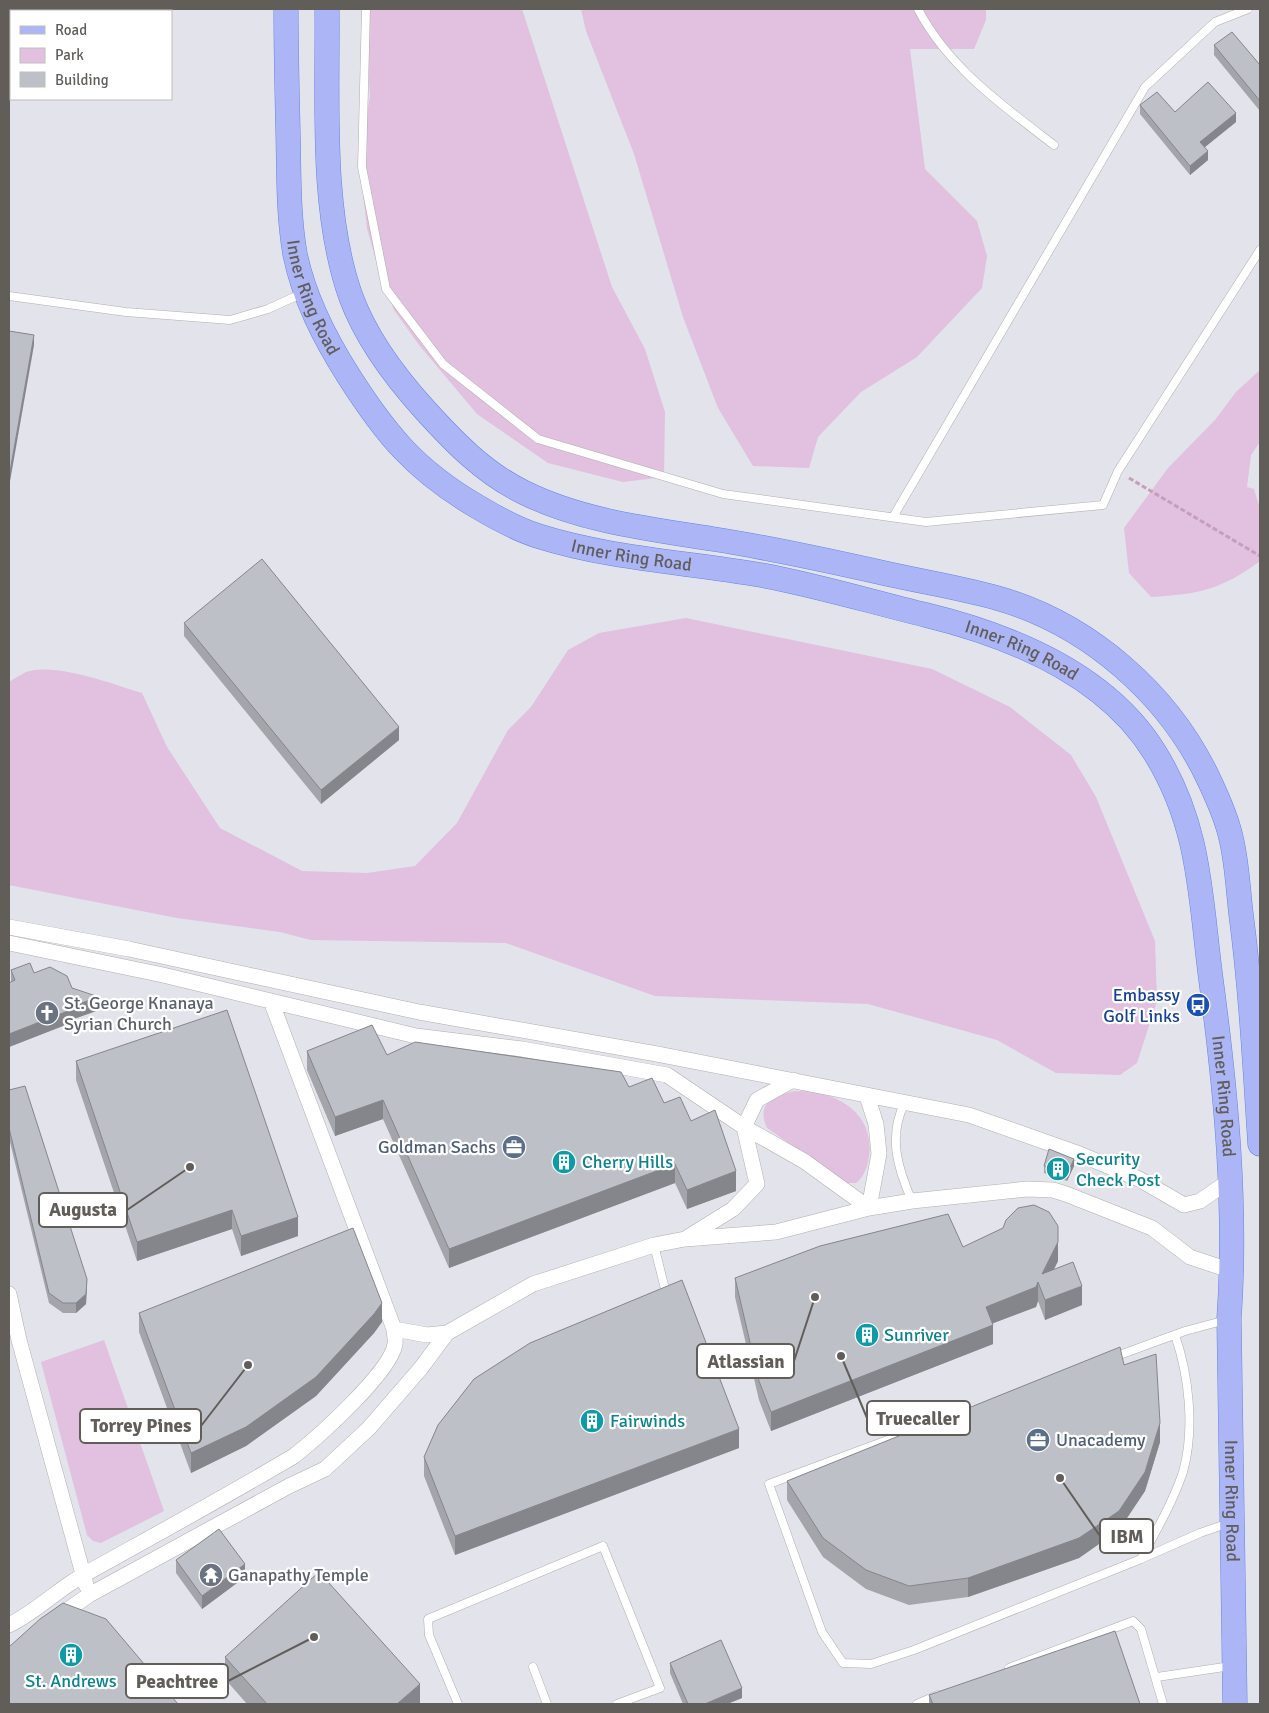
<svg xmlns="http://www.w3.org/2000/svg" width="1269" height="1713" font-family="Signika,sans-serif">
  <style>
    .green { fill: #e1c0e0 }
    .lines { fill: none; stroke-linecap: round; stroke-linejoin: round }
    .lane-casing { stroke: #b1afab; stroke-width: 9 }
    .street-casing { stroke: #b1afab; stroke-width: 16 }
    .primary-casing { stroke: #6484e2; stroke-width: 25 }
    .path { stroke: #c69eb9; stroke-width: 3; stroke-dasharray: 5 2.5; stroke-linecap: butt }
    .lane { stroke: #fff; stroke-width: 8 }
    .street { stroke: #fff; stroke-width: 15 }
    .primary { stroke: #acb6f6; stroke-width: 24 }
    .wall { fill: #a3a5ab }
    .shaded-wall { fill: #85868b }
    .building { fill: #bec0c7; stroke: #85868b }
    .labels { text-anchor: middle; stroke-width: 4.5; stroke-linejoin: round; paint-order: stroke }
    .street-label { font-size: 18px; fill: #615e5a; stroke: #fff }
    .transit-label { font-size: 18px; fill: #164399; stroke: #fff; text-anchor: end }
    .worship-label { font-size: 18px; fill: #5b616d; stroke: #fff; text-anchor: start }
    .service-label { font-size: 18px; fill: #4e5e75; stroke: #fff; text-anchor: end }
    .culture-label { font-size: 18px; fill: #0d838f; stroke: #fff; text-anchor: start }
    .leader { fill: none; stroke: #615e5a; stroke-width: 2 }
    .callout-dot { fill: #615e5a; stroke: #fff; stroke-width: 2 }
    .callout { fill: #fff; stroke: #615e5a; stroke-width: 2 }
    .callout-label { font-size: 19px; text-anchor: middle; font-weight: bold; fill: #615e5a }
  </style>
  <rect width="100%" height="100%" fill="#e2e3eb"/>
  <path class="green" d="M365,9H522L612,287L645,349L665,412L664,477L623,482L548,463L477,414L419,345L394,310L380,275L367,228L359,160L370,96Z
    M581,9H986V20L974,49H910L925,169L977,221L987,256L982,288L917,357L861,392L818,437L809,468L753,466L718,408L683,317L634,154L586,31Z
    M1260,370V442L1251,455L1247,487L1254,489L1260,509V561C1221,590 1199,594 1151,597L1129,573L1124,528L1168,468L1215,420L1236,392Z
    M686,618L932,669L1010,707L1071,755L1096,797L1155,941L1157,1001L1137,1063L1120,1075L1056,1073L997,1040L868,1004L655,996L506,943L311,940L280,932L177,918L9,885V682C14,679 20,675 26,672C56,662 112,684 142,693L167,747L220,828L302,871L367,873L415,866L457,823L508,730L531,707L568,650L599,633Z
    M796,1091C835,1090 875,1112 869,1156C868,1166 864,1177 856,1183H846L767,1128C755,1102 776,1095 796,1091Z
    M104,1340L164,1511L101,1543L93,1541L87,1535L41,1362Z"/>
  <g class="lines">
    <g class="lane-casing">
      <path id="lane" d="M366,9L362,167L386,289L443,364L538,439L723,494L926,522L1103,505L1118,471L1260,250
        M918,9C948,67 1003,106 1054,145
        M9,296L126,312L230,320L268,309L303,293
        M893,517L1145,87L1215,22L1248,9
        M904,1104C888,1138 898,1169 912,1201
        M654,1245L664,1285
        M1114,1357L1185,1331L1226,1320
        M920,1428L769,1484L822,1632L843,1663L871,1664L914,1650L1141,1559L1200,1533L1229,1523
        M1141,1559C1156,1531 1173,1502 1183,1472C1195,1429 1189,1376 1175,1335
        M533,1667L547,1704
        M1009,1668L1133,1621L1141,1629L1163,1704
        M1157,1677L1231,1666
        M458,1704L429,1635L428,1619L603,1546L660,1688L617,1704
        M917,1704L938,1695"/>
    </g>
    <g class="street-casing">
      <path id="street" d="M9,927L129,949L419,1012L657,1054L969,1115L1077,1153L1139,1179L1184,1205L1200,1201L1229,1181
        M9,943L163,975L416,1036L522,1049L667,1075L744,1127L804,1161L869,1208L879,1154L876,1124L867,1096
        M688,1237L733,1209L757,1184L744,1127L757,1100L793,1080
        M9,1294L19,1340L86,1585
        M394,1329L427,1335L447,1333L533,1284L654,1245L685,1239L776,1232L869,1208L912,1201L1027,1189L1053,1190L1066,1194L1152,1228L1190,1257L1232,1271
        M56,1618L89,1595L289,1486L325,1469L369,1428L421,1368L447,1333
        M9,1625C36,1612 58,1589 85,1574C155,1535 225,1497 294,1456C317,1438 391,1372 395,1344C396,1340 394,1334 394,1329L271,1001"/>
    </g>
    <g class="primary-casing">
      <g id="primary">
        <path id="s1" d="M286,9C286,50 287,91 288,132C289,172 288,214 295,254C304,298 324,337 348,375C386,435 416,471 478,507C498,519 516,529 538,536C611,559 686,562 761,575C816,585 872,602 926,615C1012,636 1107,675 1155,753C1201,827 1200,897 1211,980C1226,1091 1237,1207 1229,1319L1235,1704"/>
        <path d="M327,9C328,99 320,211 351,297C366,338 396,378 425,410C454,442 484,473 523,492C581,521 649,529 713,539C772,548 830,561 888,574C924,582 961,588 997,598C1089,624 1170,695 1210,782C1218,799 1227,819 1231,838C1237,862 1238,889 1241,914C1251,990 1255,1067 1260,1144"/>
      </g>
    </g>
    <path class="path" d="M1129,478L1260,556"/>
    <use href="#lane" class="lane"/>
    <use href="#street" class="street"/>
    <use href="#primary" class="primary"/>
  </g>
  <path class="wall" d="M1214,45L1260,65V111L1214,55Z
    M1140,105L1175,112L1236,122L1205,147L1208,160L1190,175L1140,114Z
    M184,623L399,740L321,804L184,636Z
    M11,970L34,973L72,988L99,1010L68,1021V1024L9,1047V983L11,982Z
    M307,1051L387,1055L629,1087L664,1103L691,1121L736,1191L687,1209L675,1183L449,1268L383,1119L335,1136L307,1070Z
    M76,1061L298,1236L241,1256L232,1229L137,1261L76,1080Z
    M9,1090L87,1289L86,1304L76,1313H63L49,1303L9,1138Z
    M1044,1166H1074L1067,1181L1044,1173Z
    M963,1247L1058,1261L1054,1269L1082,1305L1045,1320L1038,1301L1036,1307L993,1323V1344L771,1431L759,1400L735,1297V1278Z
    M139,1313L382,1322L374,1333L316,1396L246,1446L191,1473L139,1332Z
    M1124,1365L1160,1442L1145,1491L1119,1530L1079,1558L968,1597L909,1605L866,1589L823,1557L787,1500V1481Z
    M739,1448L455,1555L424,1476V1457Z
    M176,1560L245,1577L202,1609L176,1573Z
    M225,1657L420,1704H247L225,1679Z
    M670,1663L742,1698L727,1704H683L670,1673Z
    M929,1695L1140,1704H929Z"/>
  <path class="shaded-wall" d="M1236,113V122L1200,151V142Z
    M1208,151V160L1190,175V166Z
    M34,335V345L9,487V477Z
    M399,727V740L321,804V790Z
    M99,997V1010L68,1021V1024L9,1047V1034L67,1008Z
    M383,1100V1119L335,1136V1117Z
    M1074,1159V1166L1067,1181V1174Z
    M675,1164V1183L449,1268V1249Z
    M736,1171V1191L687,1209V1190Z
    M232,1210V1229L137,1261V1242Z
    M298,1217V1236L241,1256V1236Z
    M1058,1226V1261L1042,1293V1274Z
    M87,1279L86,1304L76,1313V1303Z
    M1038,1282V1301L1036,1307L986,1326V1307Z
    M1082,1286V1305L1045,1320V1300Z
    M382,1303V1322L374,1333L316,1396L246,1446L191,1473V1453Z
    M993,1325V1344L771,1431V1412Z
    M1160,1423V1442L1145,1491L1119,1530L1079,1558L968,1597V1578Z
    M739,1429V1448L455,1555V1536Z
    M245,1564V1577L202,1609V1596Z
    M420,1684V1704H397Z
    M742,1688V1698L727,1704H705Z"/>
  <path class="building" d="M1232,32L1260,65V101L1214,45Z
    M1208,82L1236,113L1200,142L1208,151L1190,166L1140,105L1157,92L1175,112Z
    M9,331L34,335L9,477Z
    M262,559L399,727L321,790L184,623Z
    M30,963L34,973L50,967L67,976L72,988L99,997L67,1008L68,1011L9,1034V983L15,980L11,970Z
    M227,1010L298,1217L241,1236L232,1210L137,1242L76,1061Z
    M372,1025L387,1055L415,1042L621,1072L629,1087L652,1078L664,1103L680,1097L691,1121L715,1110L736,1171L687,1190L675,1164L449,1249L383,1100L335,1117L307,1051Z
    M25,1086L87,1279L86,1294L76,1303H63L49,1293L9,1128V1090Z
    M1049,1149L1074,1159L1067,1174L1044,1166Z
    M1034,1205L1049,1212L1058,1226V1242L1042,1274L1073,1262L1082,1286L1045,1300L1038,1282L1036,1287L986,1307L993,1325L771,1412L759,1381L735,1278L820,1246L948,1214L963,1247L1003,1228L1006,1220L1018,1208Z
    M353,1228L382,1303L374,1314L316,1377L246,1427L191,1453L139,1313Z
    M682,1280L739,1429L455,1536L424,1457L438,1425L474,1379L530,1343Z
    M1120,1347L1124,1365L1156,1354L1160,1423L1145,1472L1119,1511L1079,1538L968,1578L909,1586L866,1570L823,1538L787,1481Z
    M219,1529L245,1564L202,1596L176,1560Z
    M319,1572L420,1684L397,1704H267L225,1657Z
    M63,1603L106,1619L178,1704H9V1647L40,1619Z
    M1115,1631L1140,1704H933L929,1695Z
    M721,1640L742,1688L705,1704H688L670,1663Z"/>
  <defs>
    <g id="bus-disc" transform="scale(1.25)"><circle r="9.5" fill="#1a4fb4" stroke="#fff"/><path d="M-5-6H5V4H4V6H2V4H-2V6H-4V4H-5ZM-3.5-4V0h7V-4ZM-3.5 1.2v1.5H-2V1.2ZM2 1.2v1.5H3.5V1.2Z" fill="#fff"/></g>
    <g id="church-disc" transform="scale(1.25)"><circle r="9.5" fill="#6b7280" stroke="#fff"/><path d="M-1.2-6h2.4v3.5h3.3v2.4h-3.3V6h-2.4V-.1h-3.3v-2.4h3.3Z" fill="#fff"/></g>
    <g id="office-disc" transform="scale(1.25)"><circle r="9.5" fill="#5c6f8a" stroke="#fff"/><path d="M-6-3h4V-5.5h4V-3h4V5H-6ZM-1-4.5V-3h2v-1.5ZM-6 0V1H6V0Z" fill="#fff"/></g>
    <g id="building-disc" transform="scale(1.25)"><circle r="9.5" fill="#0f9aa8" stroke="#fff"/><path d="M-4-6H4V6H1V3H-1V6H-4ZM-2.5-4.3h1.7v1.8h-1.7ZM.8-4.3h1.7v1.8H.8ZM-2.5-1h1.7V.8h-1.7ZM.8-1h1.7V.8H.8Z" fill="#fff"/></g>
    <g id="temple-disc" transform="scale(1.25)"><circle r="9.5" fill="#6b7280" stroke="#fff"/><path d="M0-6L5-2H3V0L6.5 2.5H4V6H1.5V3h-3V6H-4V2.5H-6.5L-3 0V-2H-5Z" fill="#fff"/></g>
  </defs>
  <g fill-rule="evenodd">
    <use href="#bus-disc" x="1198" y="1005"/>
    <use href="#church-disc" x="47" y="1013"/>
    <use href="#office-disc" x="514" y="1147"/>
    <use href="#building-disc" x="564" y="1162"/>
    <use href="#building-disc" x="1058" y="1169"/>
    <use href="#building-disc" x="867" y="1335"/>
    <use href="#building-disc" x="592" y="1421"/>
    <use href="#office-disc" x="1038" y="1440"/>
    <use href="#temple-disc" x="211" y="1575"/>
    <use href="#building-disc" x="71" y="1655"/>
  </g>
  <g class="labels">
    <g class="street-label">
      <text dy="6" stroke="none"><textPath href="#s1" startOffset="292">Inner Ring Road</textPath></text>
      <text dy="6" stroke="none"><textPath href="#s1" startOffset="728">Inner Ring Road</textPath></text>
      <text dy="6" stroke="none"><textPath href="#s1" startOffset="1131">Inner Ring Road</textPath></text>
      <text dy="6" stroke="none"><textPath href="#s1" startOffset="1656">Inner Ring Road</textPath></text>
      <text dy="6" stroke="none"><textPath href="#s1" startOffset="2061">Inner Ring Road</textPath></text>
    </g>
    <g class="transit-label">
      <text x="1180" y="1001">Embassy<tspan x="1180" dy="21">Golf Links</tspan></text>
    </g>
    <g class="worship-label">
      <text x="64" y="1009">St. George Knanaya<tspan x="64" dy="21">Syrian Church</tspan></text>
      <text x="228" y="1581">Ganapathy Temple</text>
    </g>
    <g class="service-label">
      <text x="496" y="1153">Goldman Sachs</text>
      <text x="1056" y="1446" text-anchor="start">Unacademy</text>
    </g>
    <g class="culture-label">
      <text x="1076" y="1165">Security<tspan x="1076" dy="21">Check Post</tspan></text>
      <text x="582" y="1168">Cherry Hills</text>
      <text x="884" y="1341">Sunriver</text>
      <text x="610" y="1427">Fairwinds</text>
      <text x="71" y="1687" text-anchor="middle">St. Andrews</text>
    </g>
  </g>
  <path class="leader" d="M190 1167L127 1210M815 1297L794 1361M841 1356L867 1418M248 1365L201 1426M1060 1478L1100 1536M314 1637L228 1681"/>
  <g class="callout-dot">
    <circle cx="190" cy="1167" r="5"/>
    <circle cx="815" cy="1297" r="5"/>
    <circle cx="841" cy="1356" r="5"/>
    <circle cx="248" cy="1365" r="5"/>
    <circle cx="1060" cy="1478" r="5"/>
    <circle cx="314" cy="1637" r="5"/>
  </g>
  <g class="callout">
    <rect x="39" y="1193" width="88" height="34" rx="5"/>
    <rect x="697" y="1344" width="97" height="34" rx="5"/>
    <rect x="867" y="1401" width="103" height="34" rx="5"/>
    <rect x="80" y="1409" width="121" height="34" rx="5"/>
    <rect x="1100" y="1519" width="53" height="34" rx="5"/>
    <rect x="126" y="1664" width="102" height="34" rx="5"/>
  </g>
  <g class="callout-label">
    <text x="83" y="1216">Augusta</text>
    <text x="746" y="1368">Atlassian</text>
    <text x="918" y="1425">Truecaller</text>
    <text x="141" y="1432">Torrey Pines</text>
    <text x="1127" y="1543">IBM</text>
    <text x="177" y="1688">Peachtree</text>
  </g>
  <rect width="1269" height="1713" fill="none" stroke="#615e5a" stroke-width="20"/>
  <rect x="10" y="10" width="162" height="90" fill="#ffffff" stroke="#c0bfbd"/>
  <rect x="20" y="26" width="25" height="8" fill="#acb6f6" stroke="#c0bfbd"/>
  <text x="55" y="35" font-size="15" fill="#615e5a">Road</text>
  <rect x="20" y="48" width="25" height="15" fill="#e1c0e0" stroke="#c0bfbd"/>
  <text x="55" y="60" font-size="15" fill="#615e5a">Park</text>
  <rect x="20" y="72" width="25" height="15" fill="#bec0c7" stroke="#c0bfbd"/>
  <text x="55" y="85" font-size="15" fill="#615e5a">Building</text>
</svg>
